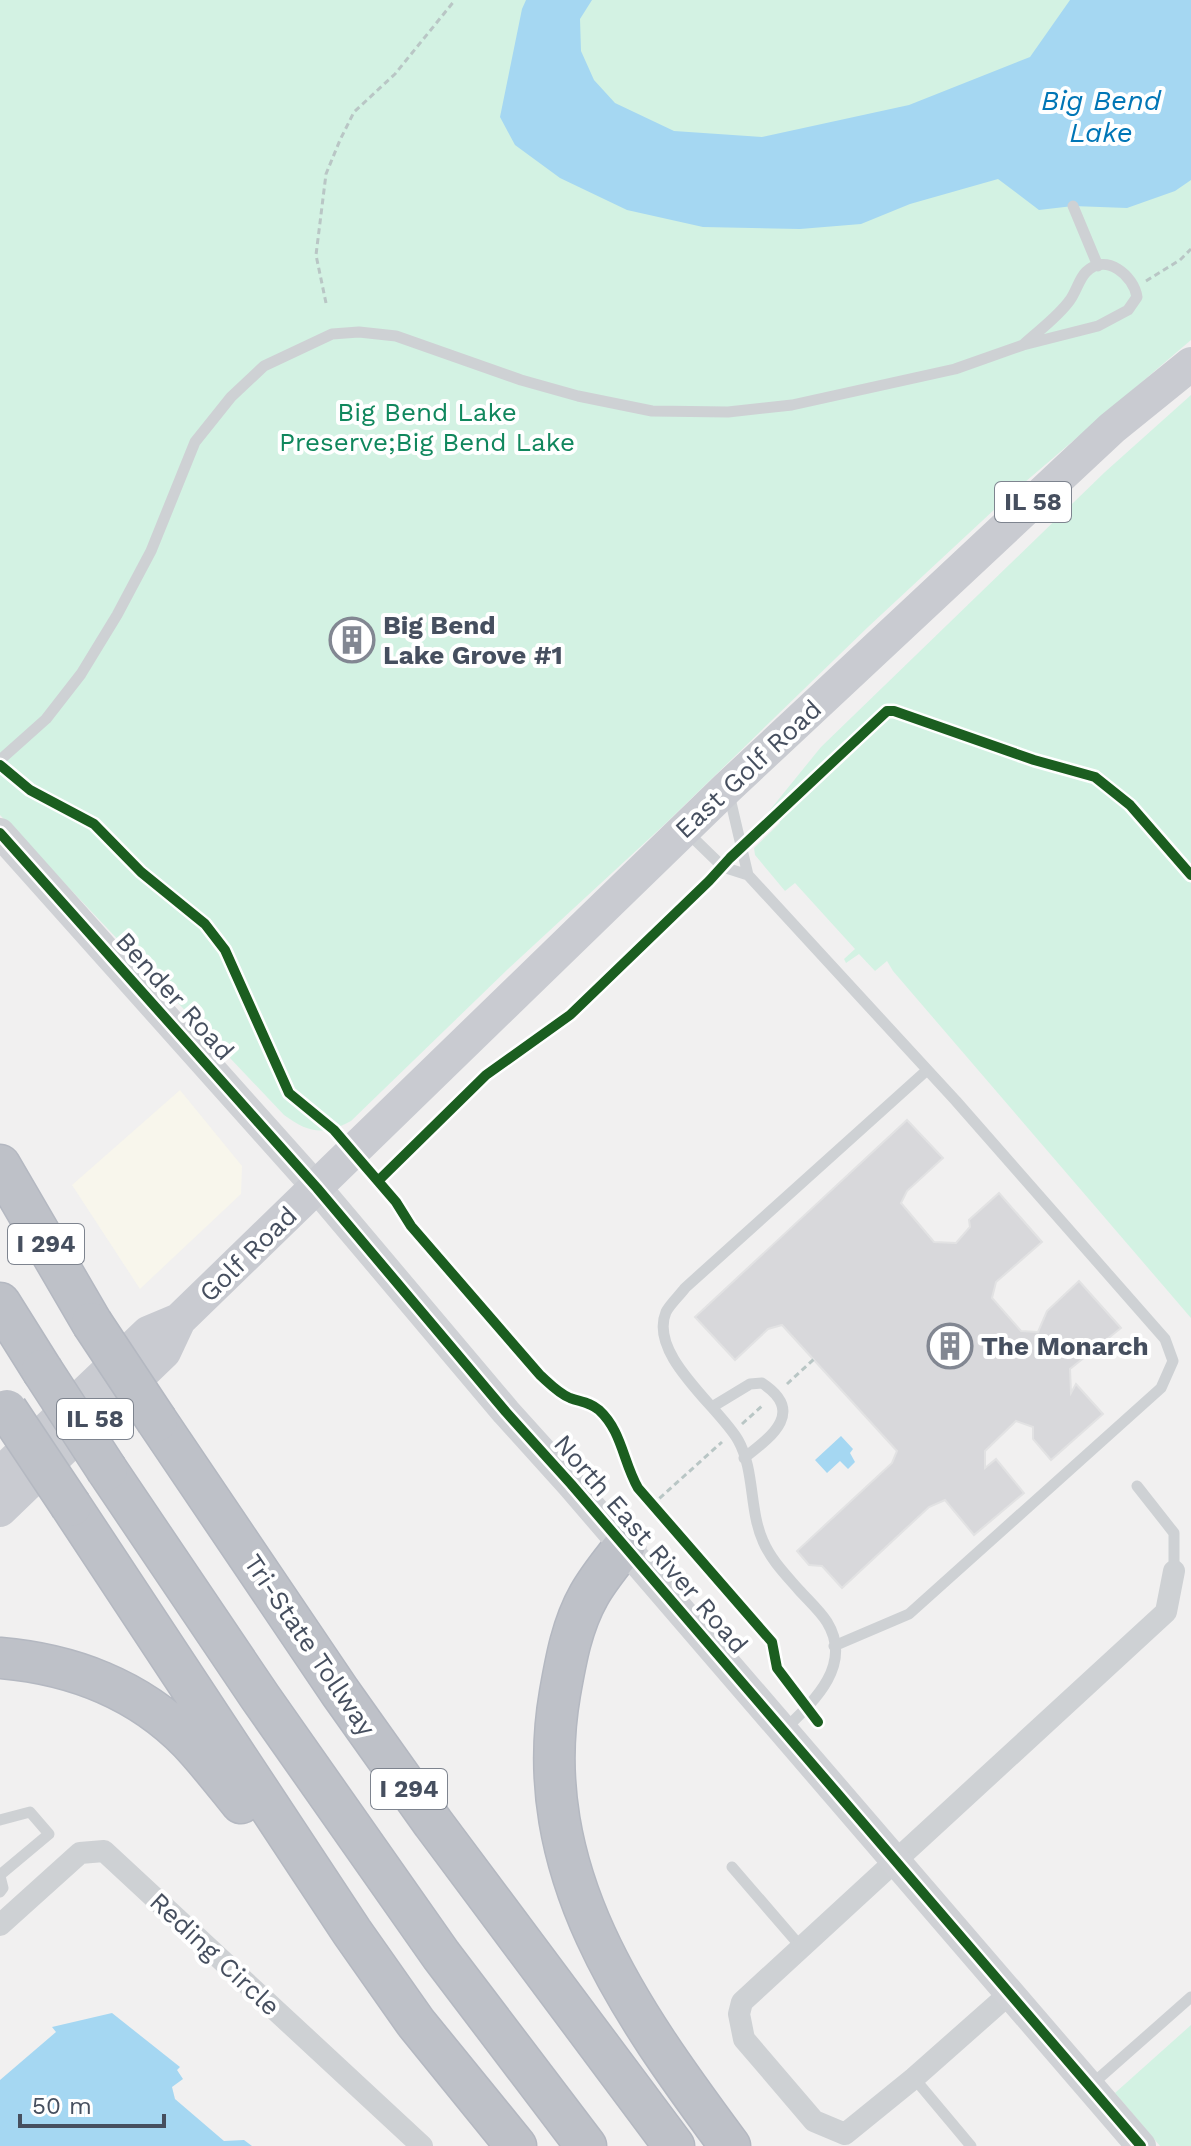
<svg xmlns="http://www.w3.org/2000/svg" width="1191" height="2146" font-family="'Work Sans',sans-serif">
  <style>
    .commercial { fill: #f8f6ec }
    .green { fill: #d3f2e3 }
    .water { fill: #a5d7f2 }
    .building { fill: #d8d8db; stroke: #e2e2e3; stroke-width: 2 }
    .lines { fill: none; stroke-linecap: round; stroke-linejoin: round }
    .highway-casing { stroke: #b4b8c1; stroke-width: 43 }
    .path { stroke: #b9c6c5; stroke-width: 3; stroke-dasharray: 6 4; stroke-linecap: butt }
    .lane { stroke: #ced1d4; stroke-width: 11 }
    .street { stroke: #ced1d4; stroke-width: 22 }
    .secondary { stroke: #cfd1d5; stroke-width: 30 }
    .primary { stroke: #c9cbd1; stroke-width: 34 }
    .highway { stroke: #bec1c8; stroke-width: 40 }
    .highway-bridge-casing { stroke: #b4b8c1; stroke-width: 43; stroke-linecap: butt }
    .highway-bridge { stroke: #bec1c8; stroke-width: 40 }
    .cycleway-casing { stroke: #fff; stroke-width: 15 }
    .cycleway { stroke: #1b5e20; stroke-width: 10 }
    .labels { text-anchor: middle; stroke-width: 8; stroke-linejoin: round; paint-order: stroke }
    .shield { fill: #fff; stroke: #7e848f; stroke-width: 2 }
    .shield-label { font-size: 24px; font-weight: bold; fill: #464f5f }
    .park-label { font-size: 26px; fill: #10875d; stroke: #fff }
    .poi-label { font-size: 26px; font-weight: bold; fill: #464f5f; stroke: #fff; text-anchor: start }
    .street-label { font-size: 26px; fill: #464f5f; stroke: #fff }
    .water-label { font-size: 28px; font-style: italic; fill: #0176b6; stroke: #fff }
  </style>
  <rect width="100%" height="100%" fill="#f1f0f0"/>
  <path class="commercial" d="M180,1090L242,1166L241,1194L140,1289L72,1185Z"/>
  <path class="green" d="M0,0H1191V340L1010,495L868,627L665,824L508,969L351,1121C323,1136 309,1133 284,1115L0,815Z
    M1191,395V1318L893,971L887,961L875,971L859,954L846,963L844,959L855,949L795,883L785,891L755,855L754,848L780,823L772,813L752,832L821,747L1105,472Z
    M1191,2025V2146H1160L1115,2093Z"/>
  <path class="water" d="M526,0H592L580,19L581,51L594,80L615,103L674,131L762,137L909,105L1030,57L1070,0H1191V180L1175,191L1127,208L1073,206L1039,210L998,179L910,204L861,224L800,229L703,227L627,210L560,178L515,145L500,117L522,9Z
    M841,1436L853,1449L850,1453L855,1462L848,1469L840,1461L827,1473L815,1460Z
    M112,2013L180,2067L177,2070L183,2079L172,2087L175,2099L224,2141L244,2140L252,2146H0V2080L56,2032L52,2027Z"/>
  <path class="building" d="M367,624L370,652L337,655L334,628Z
    M907,1120L943,1158L907,1191L901,1203L934,1242L956,1243L970,1227L969,1220L999,1193L1042,1242L996,1282L992,1298L1021,1331L1038,1332L1047,1311L1079,1281L1121,1328L1070,1369L1071,1393L1076,1384L1103,1414L1051,1460L1033,1439V1427L1016,1421L985,1451V1468L996,1459L1024,1493L974,1535L945,1500L929,1507L842,1588L822,1566L809,1565L797,1551L892,1463L897,1451L782,1325L768,1329L735,1360L695,1317Z"/>
  <g class="lines">
    <g class="highway-casing">
      <path id="highway" d="M0,1165L92,1323
        M0,1303L42,1370
        M157,1421L340,1692L433,1823L674,2146
        M107,1470L260,1697L441,1955L586,2146
        M71,1506L352,1932L416,2023L516,2146
        M625,1545C613,1561 599,1577 589,1595C572,1625 566,1659 560,1693C529,1871 630,2011 730,2146
        M0,1658C71,1664 138,1689 189,1741C207,1760 224,1782 241,1803"/>
    </g>
    <path class="path" d="M1146,281L1180,260L1191,249
      M326,303L316,255L326,174L340,140L354,112L395,74L455,0
      M787,1384L814,1359
      M742,1424L763,1405
      M652,1505L722,1442"/>
    <path class="lane" d="M1073,206L1098,266
      M0,760L46,719L81,674L117,615L151,551L195,442L231,397L264,366L332,334L359,332L396,336L521,380L578,396L652,411L728,412L792,405L955,369L1023,345L1098,326L1128,310L1137,297C1134,276 1106,252 1086,272C1079,279 1076,292 1070,300C1058,317 1038,331 1023,345
      M729,794L748,875
      M688,833L723,867L748,875L956,1101L1165,1339L1173,1361L1161,1388L909,1614L834,1646
      M712,1407L750,1384L762,1383C806,1412 771,1437 744,1458
      M1137,1486L1174,1533V1571
      M783,1731C812,1703 854,1666 827,1622C820,1611 808,1600 799,1590C785,1574 771,1560 763,1541C749,1510 755,1470 738,1440C719,1407 648,1355 666,1312C670,1304 680,1295 685,1288L926,1071
      M0,1820L30,1812L49,1834L0,1875
      M732,1867L801,1947
      M0,1892L3,1888L0,1876
      M914,2078L971,2146
      M1090,2086L1191,1997"/>
    <path class="street" d="M0,1925L80,1853L104,1851L422,2146
      M1009,1994L914,2078L845,2134L814,2121L744,2039L739,2014L742,2002L1166,1612L1174,1571"/>
    <path class="secondary" d="M0,833L317,1188L506,1412L571,1484L1141,2146"/>
    <path class="primary" d="M0,1474L148,1333L179,1320L727,788L1112,428L1191,364
      M0,1510L164,1352L179,1320"/>
    <use href="#highway" class="highway"/>
    <g class="highway-bridge-casing">
      <path id="highway-bridge" d="M92,1323L157,1421
        M42,1370L107,1470
        M7,1410L71,1506"/>
    </g>
    <use href="#highway-bridge" class="highway-bridge"/>
    <g class="cycleway-casing">
      <path id="cycleway" d="M0,765L30,790L94,824L141,872L205,924L225,950L289,1093L334,1130L396,1202L411,1226L540,1375C549,1383 558,1393 570,1398C581,1402 590,1402 599,1410C622,1431 623,1462 638,1488L772,1642L777,1668L818,1722
        M0,833L317,1188L506,1412L571,1484L1141,2146
        M378,1181L486,1075L570,1015L709,881L730,858L887,711H894L1034,760L1095,777L1130,805L1191,875"/>
    </g>
    <use href="#cycleway" class="cycleway"/>
  </g>
  <defs>
    <g id="building-ring" transform="scale(2.3)"><circle r="9.5" fill="#fff" stroke="#828792" stroke-width="1.5"/><path d="M-4-6H4V6H1V3H-1V6H-4ZM-2.5-4.3h1.7v1.8h-1.7ZM.8-4.3h1.7v1.8H.8ZM-2.5-1h1.7V.8h-1.7ZM.8-1h1.7V.8H.8Z" fill="#828792"/></g>
  </defs>
  <g fill-rule="evenodd">
    <use href="#building-ring" x="352" y="640"/>
    <use href="#building-ring" x="950" y="1346"/>
  </g>
  <g class="labels">
    <g class="shield">
      <rect x="995" y="482" width="76" height="40" rx="6"/>
      <rect x="8" y="1224" width="76" height="40" rx="6"/>
      <rect x="57" y="1399" width="76" height="40" rx="6"/>
      <rect x="371" y="1769" width="76" height="40" rx="6"/>
    </g>
    <g class="shield-label">
      <text x="1033" y="510">IL 58</text>
      <text x="46" y="1252">I 294</text>
      <text x="95" y="1427">IL 58</text>
      <text x="409" y="1797">I 294</text>
    </g>
    <g class="park-label">
      <text x="427" y="421">Big Bend Lake<tspan x="427" dy="30">Preserve;Big Bend Lake</tspan></text>
    </g>
    <g class="poi-label">
      <text x="383" y="634">Big Bend<tspan x="383" dy="30">Lake Grove #1</tspan></text>
      <text x="981" y="1355">The Monarch</text>
    </g>
    <g class="street-label">
      <text transform="translate(748 769) rotate(-43)" y="9">East Golf Road</text>
      <text transform="translate(175 996) rotate(48)" y="9">Bender Road</text>
      <text transform="translate(248 1254) rotate(-44)" y="9">Golf Road</text>
      <text transform="translate(651 1544) rotate(49)" y="9">North East River Road</text>
      <text transform="translate(310 1645) rotate(56)" y="9">Tri-State Tollway</text>
      <text transform="translate(215 1954) rotate(43)" y="9">Reding Circle</text>
    </g>
    <g class="water-label">
      <text x="1101" y="110">Big Bend<tspan x="1101" dy="32">Lake</tspan></text>
    </g>
  </g>
  <path d="M20 2114v12h144v-12" fill="none" stroke="#464f5f" stroke-width="4"/>
  <text x="32" y="2114" font-size="24" fill="#464f5f" stroke="#ffffff" stroke-width="6" paint-order="stroke">50 m</text>
</svg>
